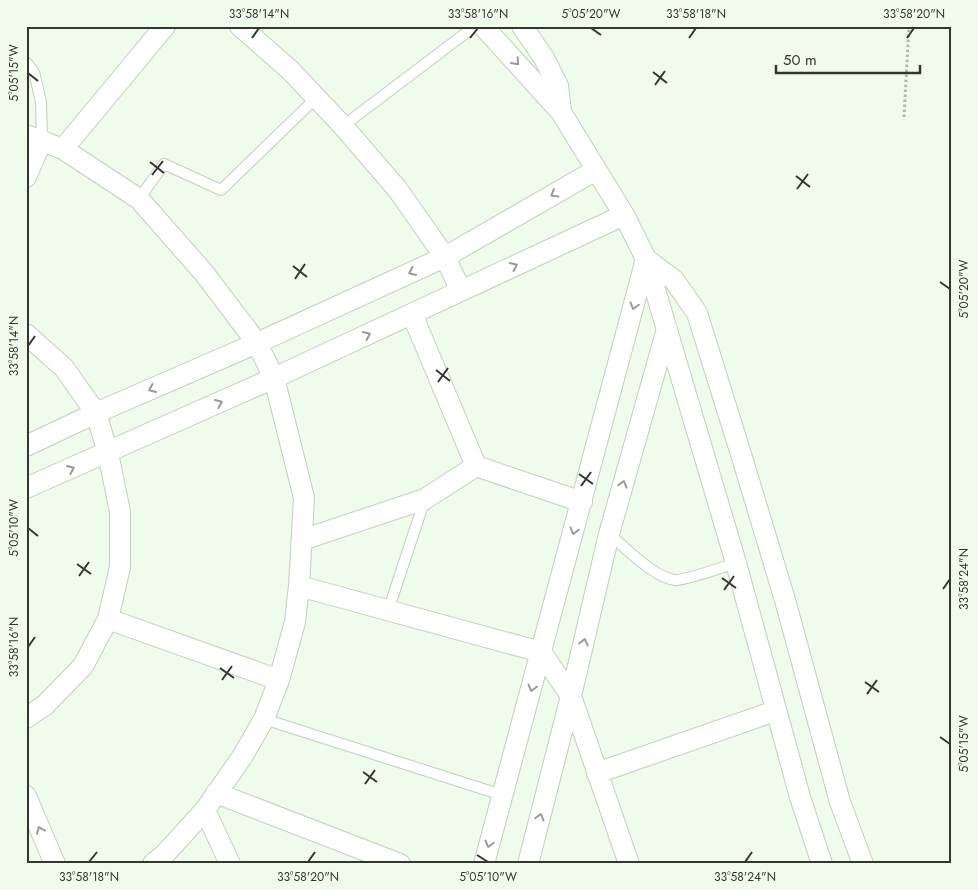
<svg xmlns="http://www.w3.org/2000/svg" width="978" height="890" font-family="Jost,sans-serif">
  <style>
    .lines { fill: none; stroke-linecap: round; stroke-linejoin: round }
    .lane-casing { stroke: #c3cebe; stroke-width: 12 }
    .street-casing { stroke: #c3cebe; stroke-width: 22 }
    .path { stroke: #aeb8ab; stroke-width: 3; stroke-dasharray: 2.5 2.5; stroke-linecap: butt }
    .lane { stroke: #fff; stroke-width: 10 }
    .street { stroke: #fff; stroke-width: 20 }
    .oneway { stroke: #989b98 }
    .ticks { fill: none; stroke: #323730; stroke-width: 2 }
    .neatline { fill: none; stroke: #323730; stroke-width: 2 }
    .ticks-label { font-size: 12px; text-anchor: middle; fill: #323730 }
  </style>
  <rect width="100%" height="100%" fill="#effceb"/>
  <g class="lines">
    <g class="lane-casing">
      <path id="lane" d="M26,62L34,72L41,102L42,140
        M343,126L475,26
        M139,199L164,164L221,190L316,98
        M609,534C625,547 655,579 676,580C687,580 723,567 736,563
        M388,611L425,499
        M264,719L502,795"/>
    </g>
    <g class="street-casing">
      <path id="street" d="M240,26L290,70L343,126L398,190L445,257L461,291
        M483,26L561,112L624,215L646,259L736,563L800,797L822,864
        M522,26L544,58L558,86L561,112
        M26,135L63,149L139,199L204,273L257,343L274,378L304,498L299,586L295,622L279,680L264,719L242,757L205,810L165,854L153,864
        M63,149L165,26
        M26,177L42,140
        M412,314L476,466
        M26,334L64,368L96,413L108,453L120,512V567L108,619L83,666L45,705L26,718
        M26,446L96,413L257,343L445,257L596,170
        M26,488L274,378L624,215
        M302,540L425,499L476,466L582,502
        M299,586L541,652L571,696L629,864
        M108,619L279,680
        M597,773L775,711
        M216,793L400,864
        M26,796L55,864
        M205,810L230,864
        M484,864L646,259L674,280L697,313L744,464L785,600L840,802L863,864
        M528,864L571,696L609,534L667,329"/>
    </g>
    <path class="path" d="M904,117L909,26"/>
    <use href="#lane" class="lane"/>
    <use href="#street" class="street"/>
  </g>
  <defs><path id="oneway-chevron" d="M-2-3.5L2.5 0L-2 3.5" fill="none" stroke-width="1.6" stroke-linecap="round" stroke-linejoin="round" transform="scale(1.25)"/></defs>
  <g class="oneway">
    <use href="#oneway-chevron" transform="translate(516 62) rotate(48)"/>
    <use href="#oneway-chevron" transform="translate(554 194) rotate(150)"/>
    <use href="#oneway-chevron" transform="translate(514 266) rotate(-25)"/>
    <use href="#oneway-chevron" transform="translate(412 272) rotate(155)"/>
    <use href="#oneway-chevron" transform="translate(634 306) rotate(105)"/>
    <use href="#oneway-chevron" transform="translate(367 335) rotate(-25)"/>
    <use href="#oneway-chevron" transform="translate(152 389) rotate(156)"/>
    <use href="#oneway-chevron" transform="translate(219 403) rotate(-24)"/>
    <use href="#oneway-chevron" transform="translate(71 469) rotate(-23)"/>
    <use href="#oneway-chevron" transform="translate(623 484) rotate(-74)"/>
    <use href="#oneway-chevron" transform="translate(574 531) rotate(105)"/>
    <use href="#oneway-chevron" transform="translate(584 642) rotate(-77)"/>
    <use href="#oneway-chevron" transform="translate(532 688) rotate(105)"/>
    <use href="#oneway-chevron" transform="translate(540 817) rotate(-75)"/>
    <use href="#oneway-chevron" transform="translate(40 830) rotate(-113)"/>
    <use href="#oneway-chevron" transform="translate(489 844) rotate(105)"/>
  </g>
  <path class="ticks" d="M591,28L601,35M252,38L259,28M470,38L478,28M689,38L696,28M907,38L914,28M653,72L667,83M28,73L38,81M655,85L665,71M150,162L164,173M152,175L163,161M796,176L810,187M797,189L808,174M293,266L307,277M295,279L305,264M940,282L950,289M28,346L35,336M436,370L450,381M438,382L448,368M579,474L593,484M581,486L591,472M28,528L38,536M77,564L91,574M79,576L89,562M722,578L736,588M943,589L950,579M724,590L734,576M28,647L35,637M220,668L234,678M222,680L232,666M865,682L879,692M867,694L877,680M940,737L950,744M363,772L377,782M365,784L375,770M477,855L488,862M89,862L97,852M308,862L315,852M745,862L752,852"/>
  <rect width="978" height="890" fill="none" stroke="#effceb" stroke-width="55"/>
  <path d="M776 65v8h144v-8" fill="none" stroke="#323730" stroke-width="2.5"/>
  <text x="783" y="65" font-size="15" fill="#323730" stroke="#effceb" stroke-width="4" paint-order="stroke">50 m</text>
  <rect x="28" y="28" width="922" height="834" class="neatline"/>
  <g class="ticks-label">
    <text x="259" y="18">33°58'14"N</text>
    <text x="478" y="18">33°58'16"N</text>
    <text x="591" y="18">5°05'20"W</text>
    <text x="696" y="18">33°58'18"N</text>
    <text x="914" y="18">33°58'20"N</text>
    <text transform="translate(14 73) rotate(-90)" y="4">5°05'15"W</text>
    <text transform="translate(964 289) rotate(-90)" y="4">5°05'20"W</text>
    <text transform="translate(14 346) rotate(-90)" y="4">33°58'14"N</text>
    <text transform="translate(14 528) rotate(-90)" y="4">5°05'10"W</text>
    <text transform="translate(964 579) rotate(-90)" y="4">33°58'24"N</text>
    <text transform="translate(14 647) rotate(-90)" y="4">33°58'16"N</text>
    <text transform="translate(964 744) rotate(-90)" y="4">5°05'15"W</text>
    <text x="89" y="881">33°58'18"N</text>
    <text x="308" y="881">33°58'20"N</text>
    <text x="488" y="881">5°05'10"W</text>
    <text x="745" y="881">33°58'24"N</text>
  </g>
</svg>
